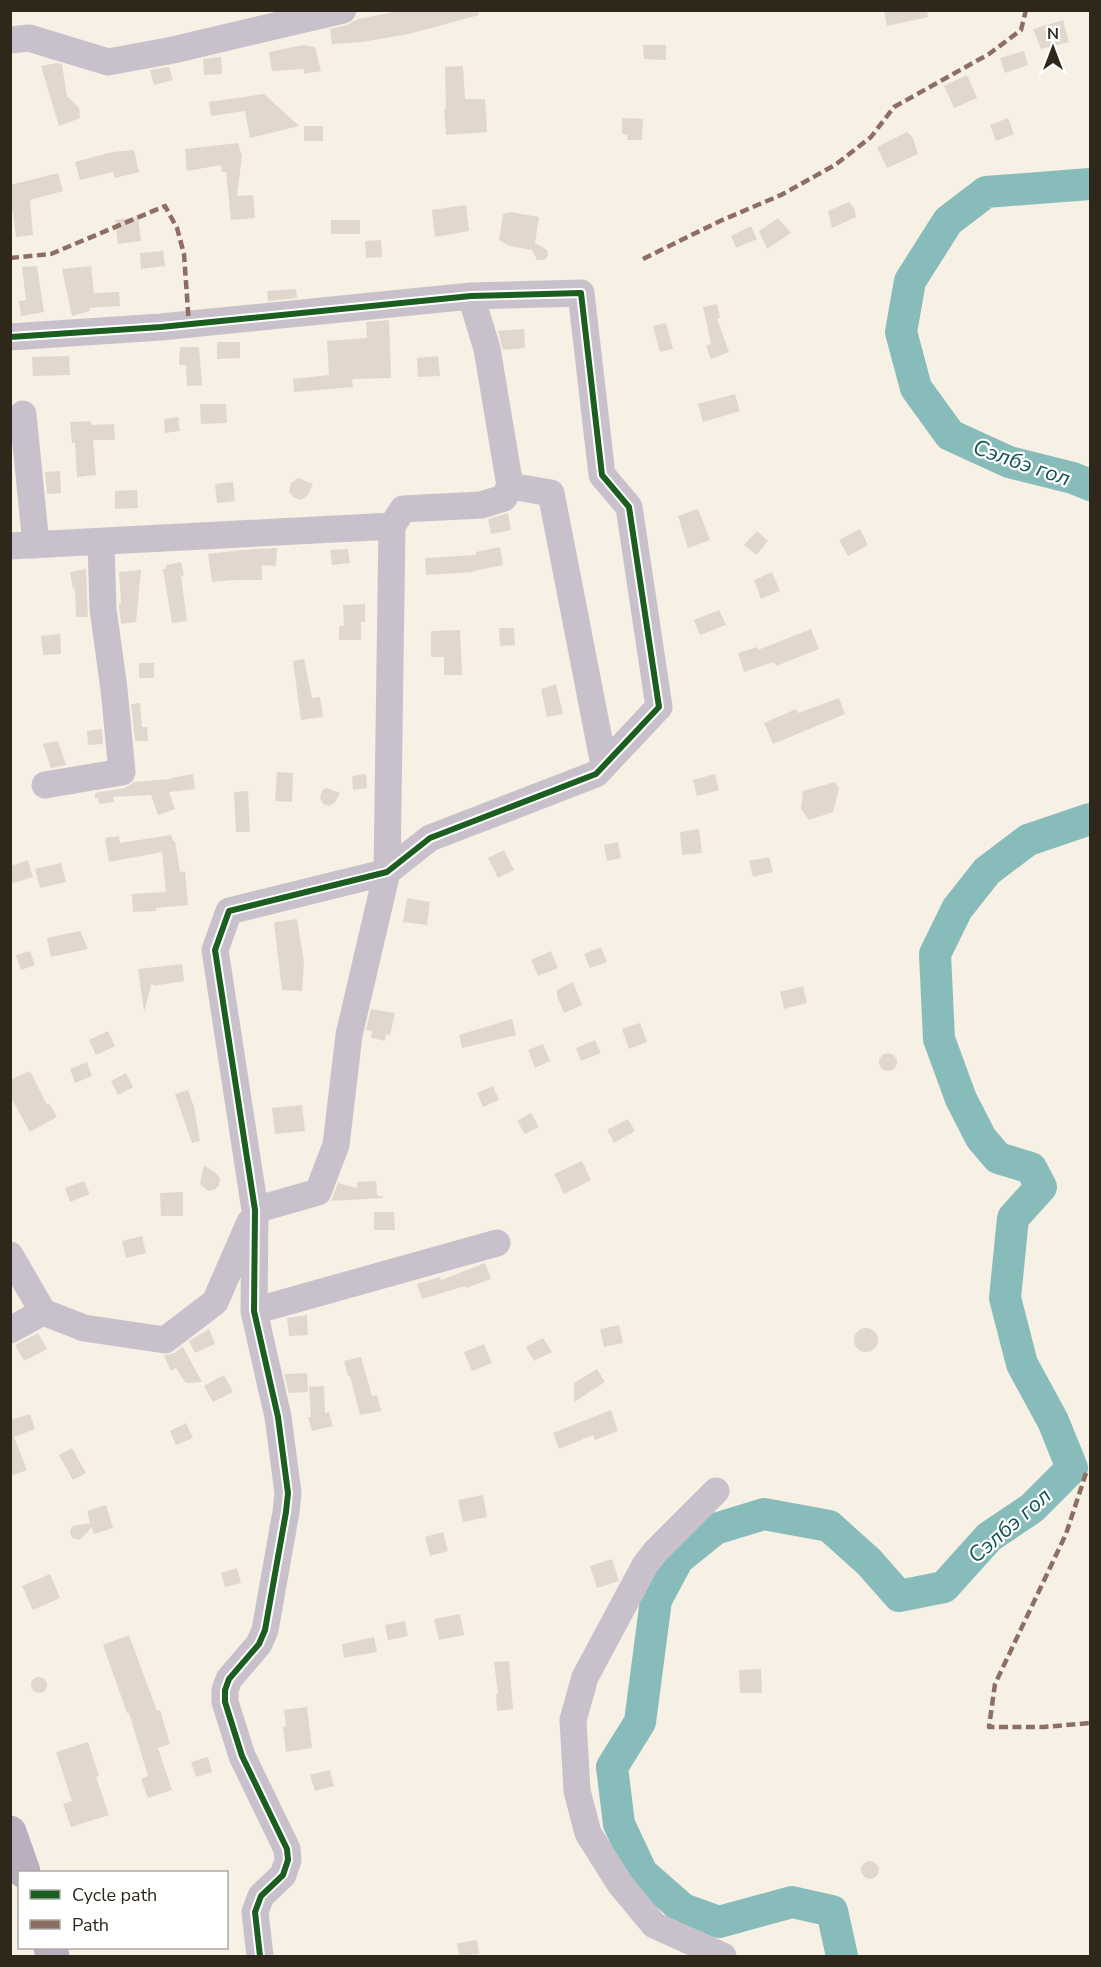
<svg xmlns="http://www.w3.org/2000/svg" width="1101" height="1967" font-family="'Nunito Sans',sans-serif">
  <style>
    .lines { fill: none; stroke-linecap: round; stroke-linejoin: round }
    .river { stroke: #88bcba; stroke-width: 32 }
    .building { fill: #e1d7ce }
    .minor { stroke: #c8c1cc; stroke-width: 27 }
    .major { stroke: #b9afbe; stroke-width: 33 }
    .quiet { stroke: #8d6e63; stroke-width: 4.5; stroke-dasharray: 9 4.5; stroke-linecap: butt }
    .cycleway-casing { stroke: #fff; stroke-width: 10 }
    .cycleway { stroke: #1b5e20; stroke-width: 6 }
    .labels { text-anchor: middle; stroke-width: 4.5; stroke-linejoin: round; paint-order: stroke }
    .water-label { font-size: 22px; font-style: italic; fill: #125557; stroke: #fff }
  </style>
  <rect width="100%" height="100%" fill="#f7f0e5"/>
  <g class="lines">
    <path class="river" d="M1090,184L986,192L948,221L910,281L901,332L916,388L950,435L1009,462L1073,478L1090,485
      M842,1956L832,1911L792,1902L719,1922L683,1909L642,1873L619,1824L612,1767L640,1722L656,1600L678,1559L715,1529L764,1514L829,1526L869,1562L899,1596L944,1587L989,1537L1032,1508L1072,1468L1053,1421L1022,1364L1005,1298L1013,1218L1041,1187L1031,1168L998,1158L981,1138L961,1099L939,1039L935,954L957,909L987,871L1028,840L1090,819"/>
  </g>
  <path class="building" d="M404,10H478L479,15L409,34L362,42L332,44L330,29L347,25L358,19Z
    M884,10H927L928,17L887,26Z
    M1063,20L1069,42L1041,49L1033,29Z
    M303,45L315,47L321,71L304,74V69L272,71L269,52Z
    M643,45H666V60L644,59Z
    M1024,51L1028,65L1005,73L1000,58Z
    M221,57L222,74L204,75L203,59Z
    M57,63L62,64L67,96L79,108L80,118L59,126L41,66Z
    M463,66L465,99H485L487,132L446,135L444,109H446L445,67Z
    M169,67L173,80L154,85L150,70Z
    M967,75L977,98L954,108L944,86Z
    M264,94L299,126L250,138L245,111L211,116L209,102Z
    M622,118L643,119L642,140H627L628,135L622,134Z
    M1008,118L1014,134L996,141L990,125Z
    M304,126H323V141H304Z
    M907,132L913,138L918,154L887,168L877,147Z
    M238,143L242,156L237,196L253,195L255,218L231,220L226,172H222L221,165L187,171L185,149Z
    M134,150L139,172L115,178L113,172L80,180L75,162L113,152Z
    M58,173L63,191L30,200L33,235L16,237L13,212L10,213V185Z
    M849,202L854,208L856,217L832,228L828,211Z
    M466,205L469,231L435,237L432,210Z
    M510,212L539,217L535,243L547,250L548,255L545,260H537L532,250L510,246L499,240L503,214Z
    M138,217L141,241L118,244L115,220Z
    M778,218L791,233L767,249L759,231Z
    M331,220H360V234H331Z
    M751,226L757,239L736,248L731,236Z
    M381,240L382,257L366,258L365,241Z
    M163,251L165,266L141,269L140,253Z
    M37,266L44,312L21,316L19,301L26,300L22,267Z
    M91,266L94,293L119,292L120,306L89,308L90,311L72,316L62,269Z
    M296,289L297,298L268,301L267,291Z
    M717,304L720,318L717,319L729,352L711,359L706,346L711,344L703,307Z
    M389,320L391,378L352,379L353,387L294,392L293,379L329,375L327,341L367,338L366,322Z
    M666,323L673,349L660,352L653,326Z
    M524,329L525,348L503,350L498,331Z
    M217,342H240V358L217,359Z
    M180,347H199L202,385L187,386L186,365H179Z
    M69,356L70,375L33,376L32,357Z
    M438,356L440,376L418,377L417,358Z
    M735,394L740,411L703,422L698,404Z
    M200,404H226L227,423L201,424Z
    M178,417L180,431L165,433L164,419Z
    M91,421V425L114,424L115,440H93L96,475L77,477L75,443H72L70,422Z
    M60,471L61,493L47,494L45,472Z
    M298,478L313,484L308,495L301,500L293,497L289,491L291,483Z
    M233,482L235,501L217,503L215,484Z
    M137,490L138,508L115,509V491Z
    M698,509L710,540L688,548L678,516Z
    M508,513L511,530L491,534L488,519Z
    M860,529L868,545L848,556L839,540Z
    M757,531L768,541L756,555L744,545Z
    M500,547L503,565L473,571V572L426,575L425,558L476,555V552Z
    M277,548L276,566L262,565V580H233L212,582L208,554L242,550Z
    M348,549L350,563L332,565L330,550Z
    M181,562L184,575L181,576L187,621L172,623L163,569H166V565Z
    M86,569L88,617H76L75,589H73L70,572Z
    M141,570L136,622L121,624L119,608V603H121L119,572Z
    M772,572L780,591L761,599L754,580Z
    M365,604V622H361V640H339V626H344L343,605Z
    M719,610L726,625L700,635L694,620Z
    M499,628H514L515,645L500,646Z
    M811,629L819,649L776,666L774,662L744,672L738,653L757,647L758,650Z
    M460,630L462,675H444V657H431V631Z
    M60,634L61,654L43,655L41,636Z
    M304,659L312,698L320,697L323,717L301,720L293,661Z
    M139,663H154V678H139Z
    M556,684L563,714L547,717L541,689Z
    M839,698L845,714L773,744L764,723L796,709L798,713Z
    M140,703L142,727H147L148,741H135L131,704Z
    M102,729L103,744L88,745L87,731Z
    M58,741L66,765L51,768L43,744Z
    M277,772L293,773L292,802L275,801Z
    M193,774L195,789L169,792L175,809L158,815L151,795L113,797L114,802L99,804L98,798H95V793L125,788L134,782L171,779V778Z
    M366,774L367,788L353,790L352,776Z
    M715,774L719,790L697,796L693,780Z
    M835,782L839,789L833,812L809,820L801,809L803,791Z
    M326,788L340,793L335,802L330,806L323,804L320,798L322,791Z
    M248,791L250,832H236L234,792Z
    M699,829L702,853L682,855L680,832Z
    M171,835L173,841H175L180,872L185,871L188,905L156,908V911L133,912L132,894L166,892L162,852L109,862L105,838L119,836L120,843Z
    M618,842L621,858L607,861L604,845Z
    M504,850L514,870L498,878L488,858Z
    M769,857L773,872L753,877L749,861Z
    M28,860L33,877L10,884V866Z
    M61,863L66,882L40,888L35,869Z
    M407,898L430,902L427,925L403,922Z
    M297,919L304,963L302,991L282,990L274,922Z
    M80,931L88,949L51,957L47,938Z
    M601,947L607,962L590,968L584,954Z
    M30,951L35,965L21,970L16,955Z
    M551,951L558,968L538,976L531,960Z
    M182,964L184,981L153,986L152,982L144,1012L138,969Z
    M573,982L582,1005L564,1013L557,996V990Z
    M803,986L807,1003L784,1009L780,992Z
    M371,1009L395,1013L390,1035L386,1034L385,1041L371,1038L372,1031L366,1030Z
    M512,1019L516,1035L462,1048L459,1035Z
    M640,1023L647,1042L629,1049L622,1029Z
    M108,1031L115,1046L96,1055L89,1040Z
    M595,1040L601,1053L581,1061L576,1048Z
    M543,1044L550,1061L535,1068L528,1050Z
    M879 1062a9 9 0 1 1 18 0a9 9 0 1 1-18 0Z
    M87,1062L92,1076L75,1083L70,1069Z
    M30,1071L47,1105L49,1103L57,1117L30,1132L10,1096V1080Z
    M126,1073L133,1087L118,1095L111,1081Z
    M493,1086L499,1100L483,1107L477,1093Z
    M188,1090L194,1107L200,1141L192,1143L175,1094Z
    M302,1105L305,1131L275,1134L272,1108Z
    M531,1113L539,1127L525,1134L517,1121Z
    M628,1119L635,1131L614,1143L607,1130Z
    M582,1161L591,1180L564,1194L554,1174Z
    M204,1165L217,1174L220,1179L219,1186L214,1190L208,1191L200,1184Z
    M84,1181L90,1194L70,1202L65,1188Z
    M376,1181L377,1195L383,1197V1198L331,1201L338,1183L357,1188V1182Z
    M183,1192V1216H161L160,1193Z
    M374,1212H394L395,1230H374Z
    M142,1236L146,1253L126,1258L122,1241Z
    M485,1263L491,1279L466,1288L465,1286L422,1299L417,1284L440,1277L441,1280Z
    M307,1315L308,1335L289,1336L287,1318Z
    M619,1325L623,1343L604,1347L600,1329Z
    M854 1340a12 12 0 1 1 24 0a12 12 0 1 1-24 0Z
    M209,1329L215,1344L195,1353L189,1341Z
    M38,1333L47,1349L24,1361L15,1345Z
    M543,1338L552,1352L534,1361L526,1347Z
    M484,1344L492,1363L472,1371L464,1352Z
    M183,1347L202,1382L186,1383L176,1368L171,1371L164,1356L174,1353Z
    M361,1357L372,1396L377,1395L381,1411L360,1415L350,1376H348L344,1361Z
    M597,1369L605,1382L574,1402V1383Z
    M307,1373L308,1392L289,1393L284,1374Z
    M224,1375L233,1392L213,1402L204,1386Z
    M324,1386L325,1413L329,1412L333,1426L312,1431L308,1417H311L309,1387Z
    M611,1410L618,1431L595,1440L593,1435L559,1449L553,1433Z
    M30,1414L35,1429L14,1437L27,1470L10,1476V1420Z
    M186,1423L193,1438L176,1445L170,1431Z
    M72,1448L86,1473L73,1480L59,1455Z
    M483,1495L487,1517L463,1522L458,1500Z
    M106,1505L113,1528L94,1534L92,1527L80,1540L72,1538L70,1532L72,1526L90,1523L87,1511Z
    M443,1532L448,1551L430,1556L425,1537Z
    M612,1559L619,1581L597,1588L590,1566Z
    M237,1568L241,1583L225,1587L221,1573Z
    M50,1574L60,1598L33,1610L22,1586Z
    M460,1614L464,1635L439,1640L434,1619Z
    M405,1621L408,1636L388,1640L385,1625Z
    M129,1635L157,1711L160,1710L170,1744L158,1748L172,1790L148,1798L141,1779L148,1776L129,1713H127L103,1645Z
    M374,1637L377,1652L344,1658L342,1644Z
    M509,1661L513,1709L497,1711L496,1694H498L494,1662Z
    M761,1669L762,1693H740L739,1670Z
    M31 1685a8 8 0 1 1 16 0a8 8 0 1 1-16 0Z
    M307,1707L312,1748L286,1752L283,1727L286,1726L284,1710Z
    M88,1742L99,1776L96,1777L109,1815L71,1827L63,1804L72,1801L56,1752Z
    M208,1757L212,1772L196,1777L191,1762Z
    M330,1770L334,1786L315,1791L310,1775Z
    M861 1870a9 9 0 1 1 18 0a9 9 0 1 1-18 0Z
    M477,1940L479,1954L459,1956L457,1943Z"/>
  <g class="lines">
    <path class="minor" d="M10,40L29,38L108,62L173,50L343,10
      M471,296L487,349L510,486L551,493L604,765
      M10,337L161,327L471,296L581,293L602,475L629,507L659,707L596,774L430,838L387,872L229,911L215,950L255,1210L254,1311L278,1417L288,1493L286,1512L265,1630L259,1644L229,1679L225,1690V1702L242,1756L287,1849L288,1860L283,1875L261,1896L255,1912L260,1956
      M23,414L36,545
      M10,546L392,526
      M45,785L122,772L114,689L103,609L101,542
      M255,1210L318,1192L336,1145L349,1035L387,872L392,526L403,509L481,505L504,498L510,486
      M10,1255L43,1312
      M254,1311L497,1243
      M10,1330L43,1312L84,1328L165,1340L215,1302L250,1222
      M716,1491L656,1551L645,1565L585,1677L573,1720L577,1791L588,1833L620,1884L654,1925L723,1956"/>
    <path class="major" d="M10,1832L24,1872
      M50,1948L53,1956"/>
    <path class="quiet" d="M1063,10L1064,11
      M10,258L51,254L165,206L177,228L184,254L189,325
      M643,259L720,221L781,195L835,165L871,137L894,107L989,54L1021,30L1026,10
      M1086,1473L1066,1534L995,1684L989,1727H1044L1090,1723"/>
    <g class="cycleway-casing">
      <path id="cycleway" d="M10,337L161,327L471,296L581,293L602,475L629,507L659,707L596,774L430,838L387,872L229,911L215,950L255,1210L254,1311L278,1417L288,1493L286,1512L265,1630L259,1644L229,1679L225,1690V1702L242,1756L287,1849L288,1860L283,1875L261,1896L255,1912L260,1956"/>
    </g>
    <use href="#cycleway" class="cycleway"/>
  </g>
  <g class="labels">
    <g class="water-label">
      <text transform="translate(1022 462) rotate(19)" y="8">Сэлбэ гол</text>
      <text transform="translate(1009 1525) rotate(-41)" y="8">Сэлбэ гол</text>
    </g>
  </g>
  <rect width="1101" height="1967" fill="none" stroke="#2e271a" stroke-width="24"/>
  <rect x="18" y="1871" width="210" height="78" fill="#ffffff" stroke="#aba9a3" stroke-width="1.5"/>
  <rect x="30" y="1890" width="30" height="9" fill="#1b5e20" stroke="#aba9a3" stroke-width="1.5"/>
  <text x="72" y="1901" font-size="18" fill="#2e271a">Cycle path</text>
  <rect x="30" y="1920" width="30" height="9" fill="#8d6e63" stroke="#aba9a3" stroke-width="1.5"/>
  <text x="72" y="1931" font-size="18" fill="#2e271a">Path</text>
  <g transform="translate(1053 48)" stroke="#ffffff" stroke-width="4.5" paint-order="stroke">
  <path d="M0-4.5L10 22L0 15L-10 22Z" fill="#2e271a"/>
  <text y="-9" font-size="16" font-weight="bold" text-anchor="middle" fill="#2e271a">N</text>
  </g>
</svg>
